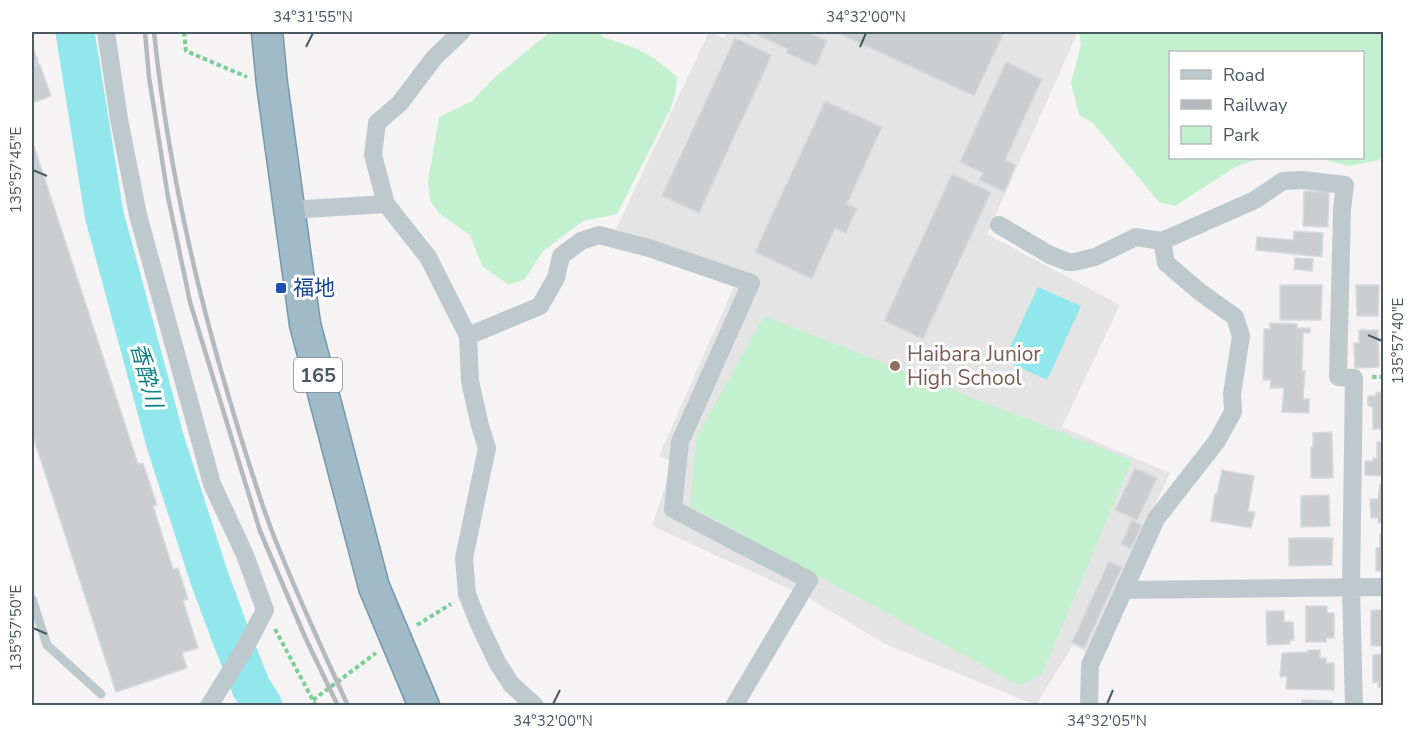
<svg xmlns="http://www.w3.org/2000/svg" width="1415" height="737" font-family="'Nunito Sans','Noto Sans JP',sans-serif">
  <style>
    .education { fill: #e5e4e5 }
    .green { fill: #c3f0ce }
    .water { fill: #91e7ec }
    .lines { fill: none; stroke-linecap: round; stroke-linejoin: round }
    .river { stroke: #91e7ec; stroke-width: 39 }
    .building { fill: #caced1; stroke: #d7dadd; stroke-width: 1.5 }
    .trunk-casing { stroke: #7798ab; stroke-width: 33 }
    .path { stroke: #7bce98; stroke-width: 4; stroke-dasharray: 4.5 3; stroke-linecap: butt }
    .service { stroke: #bec9ce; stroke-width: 9 }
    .minor { stroke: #bec9ce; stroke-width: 18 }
    .trunk { stroke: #a0bac8; stroke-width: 30 }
    .rail { stroke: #b5b9bc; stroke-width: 4.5 }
    .ticks { fill: none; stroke: #4a5960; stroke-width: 2 }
    .transit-dot { fill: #1a4fb4; stroke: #fff; stroke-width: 2 }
    .education-dot { fill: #8d6e63; stroke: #fff; stroke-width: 2 }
    .labels { text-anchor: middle; stroke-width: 6; stroke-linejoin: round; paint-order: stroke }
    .shield { fill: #fff; stroke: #808b90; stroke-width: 1.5 }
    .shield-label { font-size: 20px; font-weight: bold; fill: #4a5960 }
    .transit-label { font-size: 21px; fill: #164399; stroke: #fff; text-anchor: start }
    .education-label { font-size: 21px; fill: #785e54; stroke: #fff; text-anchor: start }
    .water-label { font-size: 22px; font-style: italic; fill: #108187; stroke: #fff }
    .neatline { fill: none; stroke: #4a5960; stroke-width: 2 }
    .ticks-label { font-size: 15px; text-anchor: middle; fill: #4a5960 }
  </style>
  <rect width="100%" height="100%" fill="#f5f3f3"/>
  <path class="education" d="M709,32L724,38L727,32H1078L987,234L1120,305L1062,427L1170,473L1086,652L1073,645L1036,705L885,644L809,598L652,526L673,462L659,456L740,273L616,229Z"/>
  <path class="green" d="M550,32H599L602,37C638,48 649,52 677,77L675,95L670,110L617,214L583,221L543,251L525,279L509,285L482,266L470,235L440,214L430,201L428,182L439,117L472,101L494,78Z
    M1079,32H1383V151L1379,160L1348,166L1319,158H1362V52H1170V158H1262L1237,166L1175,206L1159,202L1093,123L1079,115L1071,83L1081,45Z
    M764,316L1132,460L1042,674L1019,685L690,506L696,438Z"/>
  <path class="water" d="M1038,287L1081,306L1047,380L1004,360Z"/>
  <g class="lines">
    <path class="river" d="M75,32L104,214L166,444L210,580L232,639L251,687L263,706"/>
  </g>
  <path class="building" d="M738,32H807L827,41L816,66L786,53L788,49L751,32L749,36Z
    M836,32H1004L974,96Z
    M735,38L772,55L699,213L662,196Z
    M32,44L39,65L35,66L32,54Z
    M32,54L35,66L40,65L51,96L32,103Z
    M1006,62L1042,79L1005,160L1016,165L1004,192L979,180L983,173L960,162Z
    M825,101L882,127L847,204L857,208L846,233L835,228L812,279L755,252Z
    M34,146L138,464L143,463L157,505L153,506L173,569L178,568L188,599L183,601L198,648L182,653L187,668L116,692L32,433V147Z
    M952,174L991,192L923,339L884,321Z
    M1304,191L1329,192L1328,227L1303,226Z
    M1294,231L1323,233L1322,257L1256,250L1257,237L1293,240Z
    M1295,258L1313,259L1312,271L1294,269Z
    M1280,285H1322L1321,320H1280Z
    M1356,285H1379L1378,316H1357Z
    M1270,323L1297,324V328H1310V333H1303L1302,371H1305L1303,399H1309V413L1282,412L1284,388H1270L1271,380H1263L1264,329H1270Z
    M1359,330H1378L1379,367L1355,368L1354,343H1359Z
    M1384,392V429H1373V407L1368,406V396H1376V393Z
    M1332,432L1333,478H1311V447H1313V433Z
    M1377,442H1384V476L1365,475V461H1373V458L1377,459Z
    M1135,468L1157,478L1137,520L1115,510Z
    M1222,470L1254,476L1248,511L1255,512L1251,528L1211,521L1215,494H1217Z
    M1380,484H1384V523H1378V518H1371L1370,499H1378Z
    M1329,495L1330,526L1301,527V496Z
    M1132,520L1142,525L1131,549L1121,544Z
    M1380,534H1384V571H1376V548H1380Z
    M1289,538H1333L1332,565L1289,566Z
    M1109,561L1122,567L1084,648L1072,642Z
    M1306,606H1327V613H1334V638H1326V642H1306Z
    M1371,610H1384V646H1371Z
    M1266,611H1284V622H1293L1294,640H1290V644L1267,645Z
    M1308,650H1320V658H1326V663H1334V690L1286,689L1287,676L1280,677L1282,653L1308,652Z
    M1384,654V687H1378V682L1373,683V655Z
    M1302,700L1332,701V706H1302Z"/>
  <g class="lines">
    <g class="trunk-casing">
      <path id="trunk" d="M267,32L272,84L305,324L374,587L424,706"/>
    </g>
    <path class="path" d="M184,32L186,51L247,77
      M1372,377H1384
      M417,625L451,604
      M275,629L316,706
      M313,700L376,653"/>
    <path class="service" d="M32,599L47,645L101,694"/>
    <path class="minor" d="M106,32L119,119L138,215L212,484L245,555L265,610L245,648L209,706
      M461,32L434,58L400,103L377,123L373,155L386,204L428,257L468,336L470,381L480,426L487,448L464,558L467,594L479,624L497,662L511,684L535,706
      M289,210L386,204
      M999,225L1050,255L1068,262H1074L1095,257L1136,237L1162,241L1255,200L1283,181L1303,180L1345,185L1342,209L1338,377L1354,378L1351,588L1354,706
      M468,336L540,306L556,278L561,256L581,241L599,235L649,248L751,283L680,442L673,509L809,580L734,706
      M1124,590L1384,587
      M1089,706L1090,665L1156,519L1217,441L1233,412L1232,394L1241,336L1235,317L1200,292L1166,263L1162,241"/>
    <use href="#trunk" class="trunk"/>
    <path class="rail" d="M145,32L149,77L168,197L190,302L260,531L305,637L338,706
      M154,32C166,148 190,262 222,374C237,425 252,477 270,526C293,587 321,646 348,706"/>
  </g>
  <path class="ticks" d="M306,47L313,33M860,47L866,33M33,170L47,176M1368,335L1382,341M33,628L47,634M553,704L560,690M1107,704L1113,690"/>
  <rect class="transit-dot" x="275" y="282" width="12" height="12" rx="3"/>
  <circle class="education-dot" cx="895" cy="366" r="6"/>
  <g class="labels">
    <rect class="shield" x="294" y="358" width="48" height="34" rx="4.5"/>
    <g class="shield-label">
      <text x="318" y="382">165</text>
    </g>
    <g class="transit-label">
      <text x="293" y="295">福地</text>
    </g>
    <g class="education-label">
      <text x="907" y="361">Haibara Junior<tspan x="907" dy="24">High School</tspan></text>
    </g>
    <g class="water-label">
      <text transform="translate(147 375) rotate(75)" y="8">香酔川</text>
    </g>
  </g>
  <rect width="1415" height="737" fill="none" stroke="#ffffff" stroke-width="66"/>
  <rect x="1169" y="51" width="195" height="108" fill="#ffffff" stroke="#b7bdbf" stroke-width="1.5"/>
  <rect x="1181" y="70" width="30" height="9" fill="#bec9ce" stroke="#b7bdbf" stroke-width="1.5"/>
  <text x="1223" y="81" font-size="18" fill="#4a5960">Road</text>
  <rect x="1181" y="100" width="30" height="9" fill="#b5b9bc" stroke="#b7bdbf" stroke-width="1.5"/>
  <text x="1223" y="111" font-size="18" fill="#4a5960">Railway</text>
  <rect x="1181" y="126" width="30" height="18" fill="#c3f0ce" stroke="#b7bdbf" stroke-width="1.5"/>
  <text x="1223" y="141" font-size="18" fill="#4a5960">Park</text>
  <rect x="33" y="33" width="1349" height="671" class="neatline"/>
  <g class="ticks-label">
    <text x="313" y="22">34°31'55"N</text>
    <text x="866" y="22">34°32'00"N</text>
    <text transform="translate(16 170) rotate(-90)" y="5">135°57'45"E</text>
    <text transform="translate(1398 341) rotate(-90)" y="5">135°57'40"E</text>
    <text transform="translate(16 628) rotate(-90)" y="5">135°57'50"E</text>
    <text x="553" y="726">34°32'00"N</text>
    <text x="1107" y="726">34°32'05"N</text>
  </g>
</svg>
